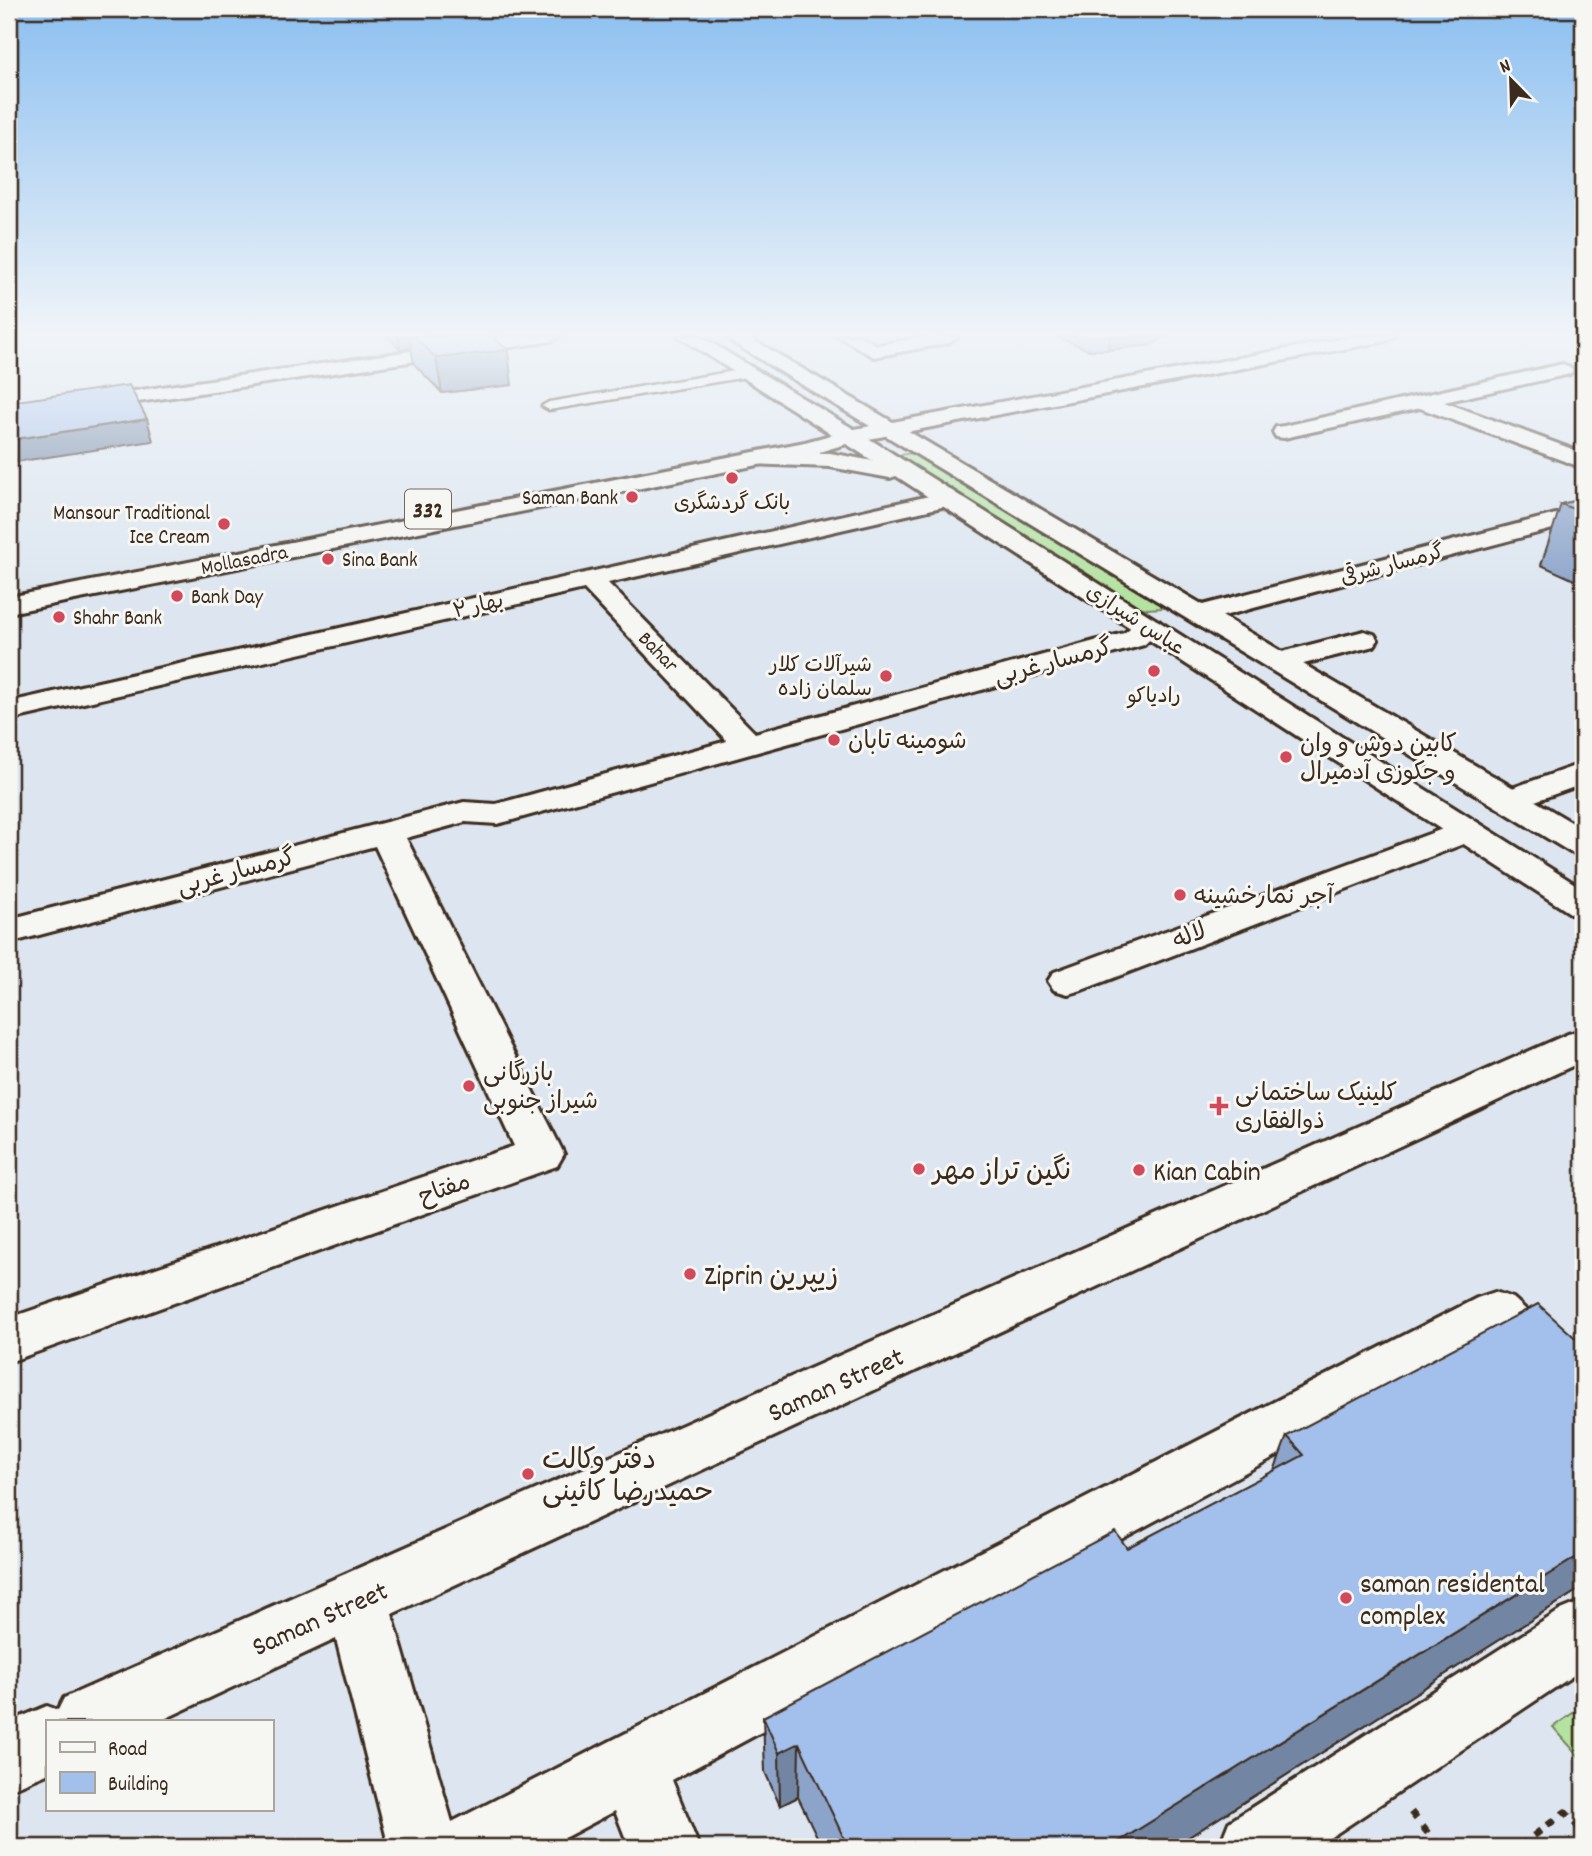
<svg xmlns="http://www.w3.org/2000/svg" width="1592" height="1856" font-family="Dekko,'Playpen Sans Arabic',sans-serif">
  <style>
    .green { fill: #b4e2a1; stroke: #788660; stroke-width: 2 }
    .lines { fill: none; stroke-linecap: round; stroke-linejoin: round }
    .service-casing { stroke: #3b2a1e; stroke-width: 5 }
    .minor-casing { stroke: #3b2a1e; stroke-width: 6 }
    .secondary-casing { stroke: #3b2a1e; stroke-width: 6 }
    .primary-casing { stroke: #3b2a1e; stroke-width: 6 }
    .path { stroke: #3b2a1e; stroke-width: 7; stroke-dasharray: 9 9; stroke-linecap: butt }
    .service { fill: #f6f6f2; fill-rule: evenodd }
    .minor { fill: #f6f6f2; fill-rule: evenodd }
    .secondary { fill: #f6f6f2; fill-rule: evenodd }
    .primary { fill: #f6f6f2; fill-rule: evenodd }
    .wall { fill: #8ca4ca; stroke: #3b2a1e; stroke-width: 2 }
    .shaded-wall { fill: #7286a4; stroke: #3b2a1e; stroke-width: 2 }
    .building { fill: #a3bfeb; stroke: #3b2a1e; stroke-width: 2 }
    .poi-dot { fill: #d1495b; stroke: #f6f6f2; stroke-width: 2.5 }
    .labels { text-anchor: middle; stroke-width: 6; stroke-linejoin: round; paint-order: stroke }
    .far-poi-label { font-size: 21px; fill: #3b2a1e; stroke: #f6f6f2; text-anchor: end }
    .far-street-label { font-size: 21px; fill: #3b2a1e; stroke: #f6f6f2 }
    .shield { fill: #f6f6f2; stroke: #73675e; stroke-width: 2 }
    .shield-label { font-size: 23px; font-weight: bold; fill: #3b2a1e }
    .street-label { font-size: 24px; fill: #3b2a1e; stroke: #f6f6f2 }
    .poi-label { font-size: 24px; fill: #3b2a1e; stroke: #f6f6f2; text-anchor: start }
    .near-poi-label { font-size: 28px; fill: #3b2a1e; stroke: #f6f6f2; text-anchor: start }
    .near-street-label { font-size: 28px; fill: #3b2a1e; stroke: #f6f6f2 }
  </style>
  <rect width="100%" height="100%" fill="#dde6f0"/>
  <filter id="ink" filterUnits="userSpaceOnUse"><feTurbulence type="fractalNoise" baseFrequency=".0143" numOctaves="2"/><feDisplacementMap in="SourceGraphic" scale="14" xChannelSelector="R" yChannelSelector="G"/><feConvolveMatrix kernelMatrix="1 2 1 2 8 2 1 2 1" color-interpolation-filters="sRGB"/></filter>
  <g filter="url(#ink)">
    <path class="green" d="M917,452L1164,601L1162,608L1147,609L1132,605L904,460L900,455Z
      M1583,1706V1761L1553,1727Z"/>
    <g class="lines">
      <g class="service-casing">
        <path id="service" d="M747,369L754,373L752,376L549,410L542,406L549,402Z"/>
      </g>
      <g class="minor-casing">
        <path id="minor" d="M515,336H561L552,341L9,421V409Z
          M838,336H860L877,345L929,336L957,338L948,343L874,357Z
          M1563,364L1573,370L1570,374L1444,402L1583,453V468L1420,408L1284,438L1276,437L1273,432L1276,427L1284,426Z
          M947,492L955,494L959,499L955,504L608,583L755,733L1124,633C1136,623 1143,617 1159,621L1163,627L1144,645L509,821L497,824L465,822L406,838L564,1154L557,1166L9,1362V1318L514,1146L375,846L9,943V919L464,802L496,804L727,741L584,589L9,720V702Z
          M1583,507V521L1201,622L1191,620L1187,614L1191,608Z
          M1364,631L1374,634L1378,640L1374,646L1280,670L1270,667L1265,661L1270,655Z
          M1583,763V784L1510,810L1498,807L1493,800L1498,793Z
          M1467,820L1479,824L1485,831L1479,838L1082,990L1068,994L1054,990L1048,981L1054,972Z
          M1583,1030V1061L392,1614L452,1822L1477,1298L1495,1292L1513,1298L1583,1361V1419L1564,1412L1490,1341L672,1780L699,1847H629L615,1811L547,1847H389L336,1639L160,1721H47V1774L9,1790V1722L47,1706L58,1710L64,1698L1568,1034Z
          M1583,1601V1669L1316,1847H1219L1229,1822L1561,1610Z"/>
      </g>
      <g class="secondary-casing">
        <path id="secondary" d="M678,336H700L857,431L1583,889V916L1570,913L896,476L890,478L830,467L749,464L746,459L749,454L757,452L830,453L873,461Z
          M730,336H747L1583,829V855L1570,852L732,342Z"/>
      </g>
      <g class="primary-casing">
        <path id="primary" d="M1357,336H1395L1386,341L853,442L809,455L9,613V597L805,442L849,430Z"/>
      </g>
      <path class="path" d="M1411,1812L1439,1847
        M1519,1847L1565,1812L1583,1832"/>
      <use href="#service" class="service"/>
      <use href="#minor" class="minor"/>
      <use href="#secondary" class="secondary"/>
      <use href="#primary" class="primary"/>
    </g>
    <path class="wall" d="M387,336H492L512,385L442,393L414,364L411,348L400,350Z
      M1056,336H1172L1163,338L1151,345L1108,350H1088Z
      M1583,499V584L1541,565L1561,504Z
      M1583,1345V1587L1173,1847H822L798,1797L780,1806L765,1772L763,1717L1127,1548L1274,1471L1287,1436Z"/>
    <path class="shaded-wall" d="M398,336H409L411,348L400,350Z
      M1110,336H1172L1163,338L1151,345L1108,350Z
      M508,350L512,385L442,393L436,358Z
      M147,419L153,441L16,462L9,440Z
      M1583,1553V1587L1173,1847H1110Z
      M799,1743L798,1797L780,1806L779,1753Z"/>
    <path class="building" d="M414,336H492L508,350L436,358Z
      M129,385L147,419L9,440V402Z
      M1583,499V513L1561,504Z
      M1538,1304L1583,1345V1553L1110,1847H848L799,1743L779,1753L763,1717L1115,1531L1127,1548L1304,1455L1287,1436Z"/>
  </g>
  <linearGradient id="sky" x2="0" y2="1"><stop stop-color="#8bbff0"/><stop offset="0.56" stop-color="#f0f4f8"/><stop offset="1" stop-color="#f0f4f8" stop-opacity="0"/></linearGradient>
  <rect width="1592" height="596" fill="url(#sky)"/>
  <g class="poi-dot">
    <circle cx="732" cy="478" r="7"/>
    <circle cx="632" cy="497" r="7"/>
    <circle cx="224" cy="524" r="7"/>
    <circle cx="328" cy="559" r="7"/>
    <circle cx="177" cy="596" r="7"/>
    <circle cx="59" cy="617" r="7"/>
    <circle cx="1154" cy="671" r="7"/>
    <circle cx="886" cy="676" r="7"/>
    <circle cx="834" cy="740" r="7"/>
    <circle cx="1286" cy="757" r="7"/>
    <circle cx="1180" cy="895" r="7"/>
    <circle cx="469" cy="1086" r="7"/>
    <path d="M1215.5 1095.5h7v7h7v7h-7v7h-7v-7h-7v-7h7z"/>
    <circle cx="919" cy="1169" r="7"/>
    <circle cx="1139" cy="1170" r="7"/>
    <circle cx="690" cy="1274" r="7"/>
    <circle cx="528" cy="1474" r="7"/>
    <circle cx="1346" cy="1598" r="7"/>
  </g>
  <g class="labels">
    <g class="far-poi-label">
      <text x="618" y="504">Saman Bank</text>
      <text x="732" y="509" text-anchor="middle">بانک گردشگری</text>
      <text x="210" y="519">Mansour Traditional<tspan x="210" dy="24">Ice Cream</tspan></text>
      <text x="342" y="566" text-anchor="start">Sina Bank</text>
      <text x="191" y="603" text-anchor="start">Bank Day</text>
      <text x="73" y="624" text-anchor="start">Shahr Bank</text>
      <text x="872" y="671">شیرآلات کلار<tspan x="872" dy="24">سلمان زاده</tspan></text>
      <text x="1154" y="702" text-anchor="middle">رادیاکو</text>
    </g>
    <g class="far-street-label">
      <text transform="translate(244 559) rotate(-11)" y="7">Mollasadra</text>
      <text transform="translate(1392 564) rotate(-15)" y="7">گرمسار شرقی</text>
      <text transform="translate(478 605) rotate(-13)" y="7">بهار ۲</text>
      <text transform="translate(1136 619) rotate(33)" y="7">عباس شیرازی</text>
      <text transform="translate(659 651) rotate(46)" y="7">Bahar</text>
    </g>
    <rect class="shield" x="405" y="489.5" width="46" height="39" rx="5"/>
    <g class="shield-label">
      <text x="428" y="517">332</text>
    </g>
    <g class="street-label">
      <text transform="translate(1053 661) rotate(-15)" y="8">گرمسار غربی</text>
      <text transform="translate(236 871) rotate(-15)" y="8">گرمسار غربی</text>
      <text transform="translate(1189 935) rotate(-21)" y="8">لاله</text>
      <text transform="translate(444 1188) rotate(-19)" y="8">مفتاح</text>
    </g>
    <g class="poi-label">
      <text x="848" y="748">شومینه تابان</text>
      <text x="1300" y="751">کابین دوش و وان<tspan x="1300" dy="28">و جکوزی آدمیرال</tspan></text>
      <text x="1194" y="903">آجر نمارخشینه</text>
      <text x="483" y="1080">بازرگانی<tspan x="483" dy="28">شیراز جنوبی</tspan></text>
      <text x="1235" y="1100">کلینیک ساختمانی<tspan x="1235" dy="28">ذوالفقاری</tspan></text>
    </g>
    <g class="near-poi-label">
      <text x="933" y="1179">نگین تراز مهر</text>
      <text x="1153" y="1180">Kian Cabin</text>
      <text x="704" y="1284">Ziprin زیپرین</text>
      <text x="542" y="1468">دفتر وکالت<tspan x="542" dy="32">حمیدرضا کائینی</tspan></text>
      <text x="1360" y="1592">saman residental<tspan x="1360" dy="32">complex</tspan></text>
    </g>
    <g class="near-street-label">
      <text transform="translate(835 1383) rotate(-24)" y="10">Saman Street</text>
      <text transform="translate(319 1617) rotate(-24)" y="10">Saman Street</text>
    </g>
  </g>
  <rect width="1592" height="1856" fill="none" stroke="#f6f6f2" stroke-width="35"/>
  <rect x="18" y="18" width="1557" height="1821" fill="none" stroke="#3b2a1e" stroke-width="2.5" filter="url(#ink)"/>
  <rect x="46" y="1720" width="228" height="91" fill="#f6f6f2" stroke="#aba49d" stroke-width="2"/>
  <rect x="60" y="1742" width="35" height="10" fill="#f6f6f2" stroke="#aba49d" stroke-width="2"/>
  <text x="108" y="1755" font-size="21" fill="#3b2a1e">Road</text>
  <rect x="60" y="1772" width="35" height="21" fill="#a3bfeb" stroke="#aba49d" stroke-width="2"/>
  <text x="108" y="1790" font-size="21" fill="#3b2a1e">Building</text>
  <g transform="translate(1511 80) rotate(337)" stroke="#f6f6f2" stroke-width="5" paint-order="stroke">
  <path d="M0-5L12 26L0 18L-12 26Z" fill="#3b2a1e"/>
  <text y="-10" font-size="19" font-weight="bold" text-anchor="middle" fill="#3b2a1e">N</text>
  </g>
</svg>
